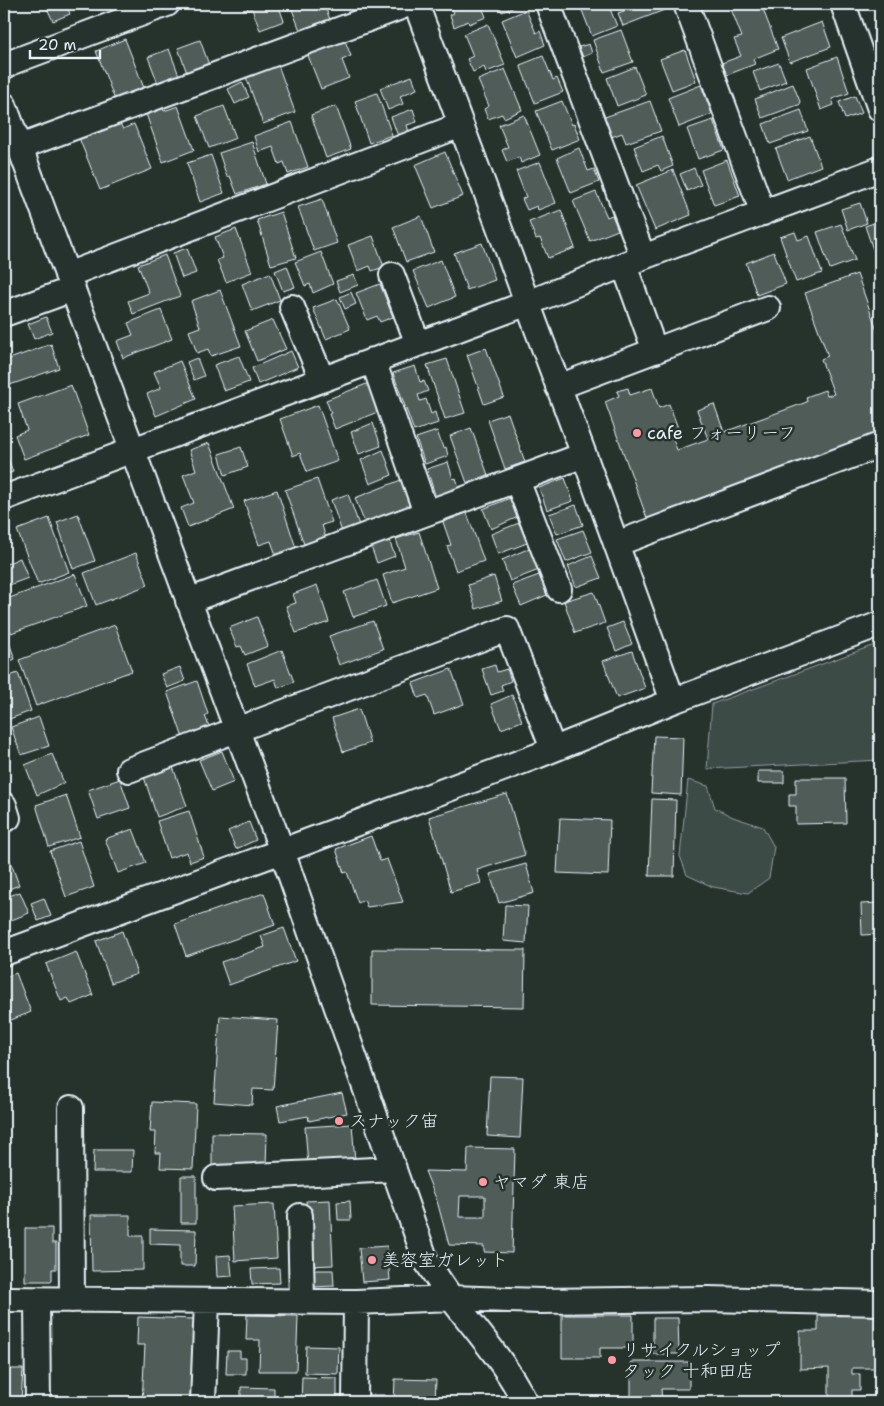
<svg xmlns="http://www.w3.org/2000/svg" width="884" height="1406" font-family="'Shantell Sans','Klee One',sans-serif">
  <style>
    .green { fill: #3e4b47; stroke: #939ea0 }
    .building { fill: #505c59; stroke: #e8f1f8; fill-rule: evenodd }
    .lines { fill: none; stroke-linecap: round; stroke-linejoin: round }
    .minor-casing { stroke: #e8f1f8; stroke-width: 28 }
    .minor { stroke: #26332d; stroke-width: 24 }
    .poi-dot { fill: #ff9aa2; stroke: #26332d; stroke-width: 2 }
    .labels { text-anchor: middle; stroke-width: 5; stroke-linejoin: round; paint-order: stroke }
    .poi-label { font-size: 18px; fill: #e8f1f8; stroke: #26332d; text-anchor: start }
  </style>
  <rect width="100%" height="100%" fill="#26332d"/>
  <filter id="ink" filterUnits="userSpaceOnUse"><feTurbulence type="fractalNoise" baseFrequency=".02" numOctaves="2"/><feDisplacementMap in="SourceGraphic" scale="10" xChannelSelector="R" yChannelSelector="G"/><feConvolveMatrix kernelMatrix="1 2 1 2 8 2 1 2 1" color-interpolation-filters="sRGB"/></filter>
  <g filter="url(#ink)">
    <path class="green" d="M880,643V760L707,769L712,704Z
      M688,780L708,786L715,808L733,817L763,827L774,847L769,878L748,893L713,887L687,875L680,856Z"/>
    <path class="building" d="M45,4H66L70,14L53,21Z
      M246,4H278L284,21L260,30L252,9L248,10Z
      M290,4H324L331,22L301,33Z
      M450,4H481L486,17L469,24L468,21L454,27L450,15L454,13Z
      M499,4H522L502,12Z
      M592,4H608L617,26L592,36L581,8Z
      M635,4H665L667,9L623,26L618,13L636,7Z
      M746,4H761L778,49L753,59L755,64L727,75L722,63L741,56L734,39L742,37L731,9Z
      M526,10L536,33L540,31L545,45L517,57L502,20Z
      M822,22L831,47L790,62L781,38Z
      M488,24L505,65L486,72L484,67L473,72L467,59L473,56L464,34Z
      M621,30L633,62L604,72L593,40Z
      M344,38L351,56L342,60L349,78L321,89L307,53Z
      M125,39L144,88L115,100L96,51Z
      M200,40L209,65L187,73L178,48Z
      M589,44L592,53L583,57L579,47Z
      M169,49L180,78L159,86L148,57Z
      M685,50L696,81L672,90L660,59Z
      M543,56L553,80L557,78L563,92L535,103L520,65Z
      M837,57L849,93L832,99L834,105L821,110L807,68Z
      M779,63L786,81L760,91L753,72Z
      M278,65L295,112L263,124L246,77Z
      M635,67L646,95L617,106L607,78Z
      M505,69L522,110L504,118L502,114L488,119L484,109L489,106L478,80Z
      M412,76L417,89L400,96L403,104L388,110L380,88Z
      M242,82L249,97L235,104L228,89Z
      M793,84L801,104L762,118L755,99Z
      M701,85L712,114L679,127L668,98Z
      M377,93L392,135L369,143L355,101Z
      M855,96L862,113L845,119L839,102Z
      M562,101L572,125L574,124L580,139L552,150L536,111Z
      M650,101L661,131L626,143L622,133L609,138L602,118Z
      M162,105L164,111L178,106L194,150L163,162L145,111Z
      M224,106L236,138L209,148L197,116Z
      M336,106L351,149L326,158L311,115Z
      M413,109L417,122L407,125L409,132L398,136L391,117Z
      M801,110L808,131L770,144L763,124Z
      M524,115L540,155L521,163L519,157L507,162L502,150L508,147L499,125Z
      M713,120L724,150L698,159L687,129Z
      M119,122L123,129L134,124L152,169L100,190L79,138Z
      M292,122L308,167L288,174L284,162L279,164L273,147L259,152L254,136Z
      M662,136L673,166L661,171L658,165L643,171L634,147Z
      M810,136L821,166L787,179L776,149Z
      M252,142L266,184L237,194L230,176L227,177L219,153Z
      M579,148L588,171L594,169L599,182L571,193L557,158Z
      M445,152L463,196L433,208L415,165Z
      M211,155L224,193L200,202L187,163Z
      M727,160L740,196L714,205L701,170Z
      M540,162L556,203L538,210L537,206L527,210L522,199L526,197L516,171Z
      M694,168L701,185L687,191L680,174Z
      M673,170L691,215L655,230L636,185Z
      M596,192L607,217L612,215L618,230L590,241L573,201Z
      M322,199L337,243L314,251L298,207Z
      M860,203L867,223L848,230L841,209Z
      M561,210L575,248L548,258L540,238L536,239L529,222Z
      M4,211L9,225L4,227Z
      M281,212L296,258L271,265L257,220Z
      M421,216L434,252L406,262L393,227Z
      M880,221V270L865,226Z
      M841,224L855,260L830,269L817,232Z
      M236,229L252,272L226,282L217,260L223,258L215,237Z
      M795,232L798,240L809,236L822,273L796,282L780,237Z
      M373,236L384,267L372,271L370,266L358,271L348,245Z
      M482,243L495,280L467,290L454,253Z
      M187,248L196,273L182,278L173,253Z
      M321,252L333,284L313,293L310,284L305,286L295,262Z
      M774,252L786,284L757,295L746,263Z
      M165,255L180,296L133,314L128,301L149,293L138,265Z
      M441,260L455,297L429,308L413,271Z
      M287,266L295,287L283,291L275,271Z
      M270,273L280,300L252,311L242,284Z
      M857,274L880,339V437L648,521L605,402L619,396L617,391L628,388L630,395L652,388L659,408L669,404L678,428L670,430L677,450L708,439L697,410L714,404L724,432L807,402L806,397L825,390L827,396L834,394L821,359L828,356L805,293Z
      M354,275L358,285L340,292L336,281Z
      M380,284L393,317L380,322L377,316L367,320L356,293Z
      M220,290L241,346L211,356L208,349L197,353L189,331L200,327L191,301Z
      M351,292L356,304L345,309L340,297Z
      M337,299L350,329L326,339L313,308Z
      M161,310L172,339L123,358L117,341L133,335L128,323Z
      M46,317L52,332L34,339L28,324Z
      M273,320L286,349L257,361L245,331Z
      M51,344L59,368L4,387V361Z
      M486,348L504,397L484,404L467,355Z
      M291,351L298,367L258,384L252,368Z
      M239,356L249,382L224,391L214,365Z
      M197,358L204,376L194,380L187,362Z
      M447,359L465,413L445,419L427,365Z
      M180,361L196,399L156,416L147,394L161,388L154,372Z
      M415,366L420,382L424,381L428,391L418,395L420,401L426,399L431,414L435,412L438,423L414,431L393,373Z
      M369,383L380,411L335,429L329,414L331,413L326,400Z
      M71,385L89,435L24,459L15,435L27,430L18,404Z
      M318,405L338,461L307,472L300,453L293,456L280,419Z
      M508,413L525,462L505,469L488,420Z
      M373,423L381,446L359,454L351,432Z
      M471,428L488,475L467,483L450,436Z
      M437,431L443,448L446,447L448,456L425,464L416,438Z
      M209,443L234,509L188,527L181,508L194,503L183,475L196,470L189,450Z
      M4,447L13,472L4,475Z
      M241,447L248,467L225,475L219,454Z
      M383,450L392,475L370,484L361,460Z
      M448,462L453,479L456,478L460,490L436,498L427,469Z
      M565,478L573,501L547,510L539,488Z
      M317,479L332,522L322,525L326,539L305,547L285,490Z
      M401,480L411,506L365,524L355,498Z
      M277,490L296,548L276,555L271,541L259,545L244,501Z
      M348,494L359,525L342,532L331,500Z
      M510,498L518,517L491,529L483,509Z
      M576,505L583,525L557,534L549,514Z
      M467,513L484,561L456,571L447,546L451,545L443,522Z
      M78,514L95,561L73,569L57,522Z
      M49,518L69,572L38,584L17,530Z
      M519,523L527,543L498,554L491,534Z
      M583,530L592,552L566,562L557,539Z
      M419,532L437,588L392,603L383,575L405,567L396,539Z
      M389,540L395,556L377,563L371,547Z
      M530,548L539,570L510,581L502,560Z
      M136,553L148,585L96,605L84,573Z
      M592,556L601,578L576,587L568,566Z
      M20,558L28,578L4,587V565Z
      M75,574L87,606L11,633L4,612V600Z
      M539,575L547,595L521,606L512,585Z
      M494,576L502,601L476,609L468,585Z
      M377,580L386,606L353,617L344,592Z
      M317,585L329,622L296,633L286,606L296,603L293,594Z
      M594,592L605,623L575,633L564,601Z
      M257,617L268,646L245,655L241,646L237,647L229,628Z
      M373,621L383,649L339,665L329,636Z
      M623,622L632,644L616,651L607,628Z
      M115,625L132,671L36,706L19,660Z
      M4,629L15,659L4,664Z
      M282,650L294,682L278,688L275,679L255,686L247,664Z
      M632,651L645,688L617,698L603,661Z
      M495,665L497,672L507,669L511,681L501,685L503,691L491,695L482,669Z
      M180,667L185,681L167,688L161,674Z
      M451,669L464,704L434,715L427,695L418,698L413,683Z
      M18,673L31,711L4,721V678Z
      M197,681L208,714L205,716L210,729L183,738L167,692Z
      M512,695L522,721L501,729L491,704Z
      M359,709L370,743L343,752L332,718Z
      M39,717L49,746L21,755L11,727Z
      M654,736L683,737L681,795L651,793Z
      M222,751L234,782L212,791L199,760Z
      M52,754L64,783L37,795L25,765Z
      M173,767L187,806L157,817L144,777Z
      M758,771H784V783H758Z
      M796,778H845L846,823L796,824V806H789V794H796Z
      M120,779L130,808L98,819L88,790Z
      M507,794L525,855L477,870L481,883L451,892L429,817Z
      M66,795L80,837L49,847L36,805Z
      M652,799L676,800L674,876H649Z
      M189,811L204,857L190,862L187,852L169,858L157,821Z
      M560,818L610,820L608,875L557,873Z
      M249,822L256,840L236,849L228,831Z
      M133,829L146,863L118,873L105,839Z
      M371,836L380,861L387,859L403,902L367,907L364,900L358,903L347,872L344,873L336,849Z
      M79,841L94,887L66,897L50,851Z
      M4,844L19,885L4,891Z
      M526,864L534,893L499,903L490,874Z
      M20,892L29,913L4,923V898Z
      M264,893L275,925L186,956L175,924Z
      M44,898L51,916L38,921L31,903Z
      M880,903V934L862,935L861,904Z
      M505,905L528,906L526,943L503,941Z
      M284,928L296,961L229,985L221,962L265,947L261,936Z
      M122,931L137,974L111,983L96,941Z
      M372,949L525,950L524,1007L372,1005Z
      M76,952L93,995L71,1004L68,998L61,1001L46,964Z
      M16,973L31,1012L6,1022L4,1016V978Z
      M220,1016L278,1020L273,1090L253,1089L252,1105L214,1102Z
      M490,1076L523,1077L520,1138L487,1136Z
      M342,1093L347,1113L309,1121L308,1116L280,1121L277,1106Z
      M152,1102L196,1104L193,1169L160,1168L161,1153H155L156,1132H150Z
      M352,1124L355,1161L308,1165L305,1127Z
      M212,1133L267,1134L266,1167L212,1166Z
      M468,1148L515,1149L512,1253L484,1252V1246L449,1245L437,1201L425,1171L467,1172ZM460,1196H485V1217H459Z
      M94,1150H133L132,1172H93Z
      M181,1176H196V1223H181Z
      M330,1200L333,1265L309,1266L306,1201Z
      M350,1201L351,1220H338L337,1202Z
      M274,1204L277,1258L235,1261L232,1206Z
      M91,1215H130V1236H143V1270L92,1271Z
      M25,1228H52V1243H56V1269H52V1281H25Z
      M150,1229L196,1230L195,1266H180V1245L150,1244Z
      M387,1246L390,1280L362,1282L359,1248Z
      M230,1255L232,1276L217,1277L216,1256Z
      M279,1268L280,1283L252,1284L251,1269Z
      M312,1270H333L334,1286L313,1287Z
      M247,1315L298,1316L296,1371H259L260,1340H246Z
      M562,1315H633V1348H600V1358H562Z
      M880,1315V1368H852V1374H860V1390H852V1399H829V1368L800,1369V1331H818V1316Z
      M138,1317L194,1319L190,1402H142L145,1345H137Z
      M653,1318H678L679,1354H653Z
      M306,1346L339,1347L338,1374L305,1373Z
      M227,1351H240V1358H246V1374H226Z
      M631,1362H689V1389H661L662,1402H631Z
      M4,1369H23L21,1402H4Z
      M302,1377L337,1378V1402H301Z
      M395,1379L436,1380L435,1402H394Z
      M241,1387L274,1388V1402H241Z
      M366,1395H384V1402H366Z"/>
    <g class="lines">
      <g class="minor-casing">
        <path id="minor" d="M416,4L584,455L673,701
          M548,4L643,257
          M686,4L763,213
          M843,4L880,109
          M4,67L12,62L167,4
          M4,105L282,851L426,1261C435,1274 443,1287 452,1299C478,1332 506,1364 525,1402
          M20,147L409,4
          M624,265L655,351
          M67,275L461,125
          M392,275L418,344
          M292,307L322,379
          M4,314L73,289
          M373,360L426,513
          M558,387L768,308
          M517,480L559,589
          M4,498L528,303L643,257L880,169
          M616,544L880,445
          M188,601L584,455
          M129,770L507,629L553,749
          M4,805L8,818L4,819
          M4,953L282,851L537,756L673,701L880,624
          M71,1108L72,1300
          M216,1178L394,1169
          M300,1216L302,1301
          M4,1299L356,1302L451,1298L540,1301L708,1299L880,1303
          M37,1300L38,1402
          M203,1402L207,1301
          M355,1402L356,1302"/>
      </g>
      <use href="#minor" class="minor"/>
    </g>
  </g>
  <g class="poi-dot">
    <circle cx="637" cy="433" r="5"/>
    <circle cx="339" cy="1121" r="5"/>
    <circle cx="483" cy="1182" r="5"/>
    <circle cx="372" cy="1260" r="5"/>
    <circle cx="612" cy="1360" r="5"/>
  </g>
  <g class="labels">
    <g class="poi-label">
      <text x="647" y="439">cafe フォーリーフ</text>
      <text x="349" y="1127">スナック宙</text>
      <text x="493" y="1188">ヤマダ 東店</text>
      <text x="382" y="1266">美容室ガレット</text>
      <text x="622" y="1356">リサイクルショップ<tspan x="622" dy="21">タック 十和田店</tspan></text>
    </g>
  </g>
  <rect width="884" height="1406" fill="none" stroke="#26332d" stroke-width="20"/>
  <rect x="10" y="10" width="864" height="1386" fill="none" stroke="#e8f1f8" stroke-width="2" filter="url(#ink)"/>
  <path d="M30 50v8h70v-8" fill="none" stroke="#e8f1f8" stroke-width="2.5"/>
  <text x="38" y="50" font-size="15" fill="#e8f1f8" stroke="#26332d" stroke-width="4" paint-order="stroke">20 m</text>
</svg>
